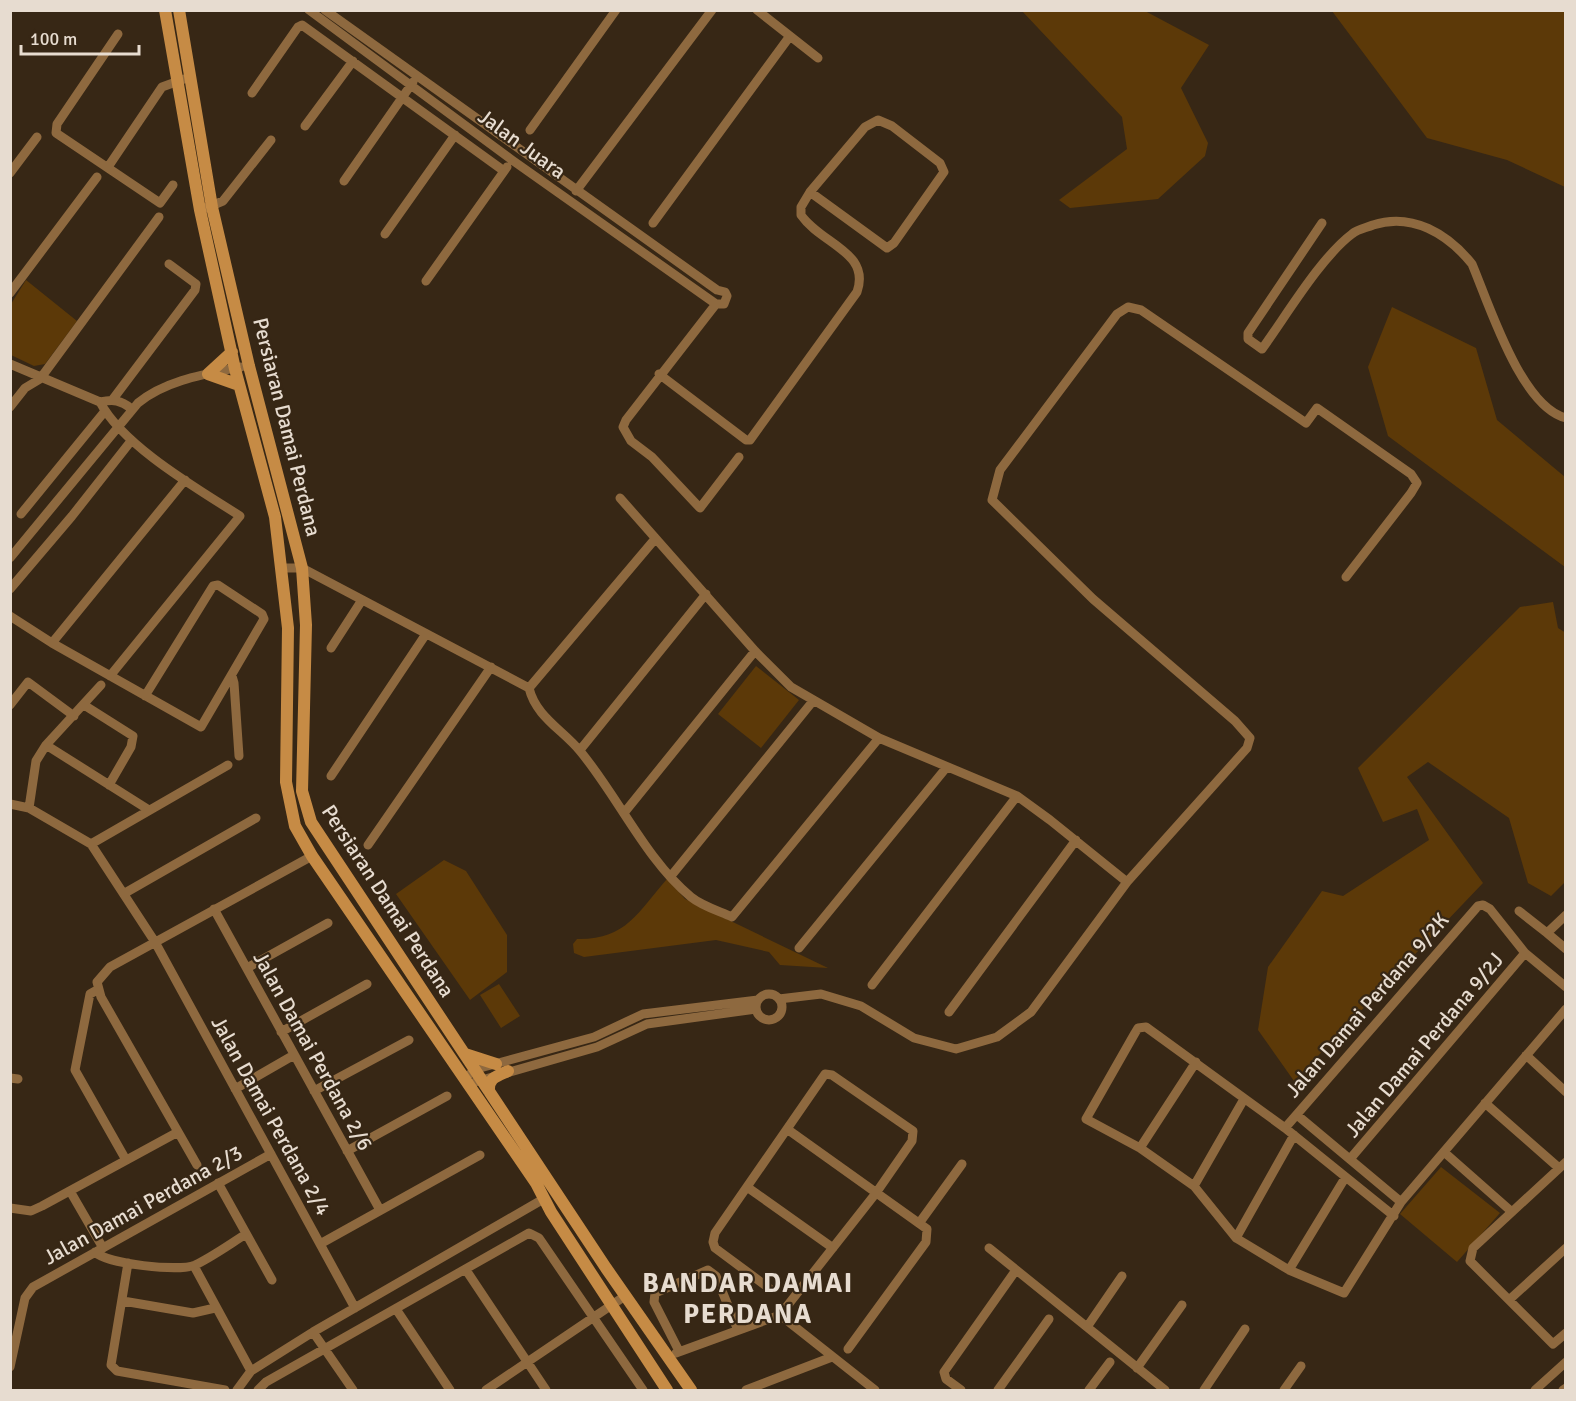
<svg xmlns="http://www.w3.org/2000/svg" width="1576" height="1401" font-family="Signika,sans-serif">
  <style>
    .green { fill: #5c3908 }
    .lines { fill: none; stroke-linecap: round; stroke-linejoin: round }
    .street { stroke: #8e693f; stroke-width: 9 }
    .secondary { stroke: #c68b45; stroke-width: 12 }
    .labels { text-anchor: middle; stroke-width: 4.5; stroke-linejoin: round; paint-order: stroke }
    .street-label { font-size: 21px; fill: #e7dcd0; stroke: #372715 }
    .district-label { font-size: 27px; font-weight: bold; letter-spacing: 1.5px; fill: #e7dcd0; stroke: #372715 }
  </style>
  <rect width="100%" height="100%" fill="#372715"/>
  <path class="green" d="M1022,11H1145L1209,45L1181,88L1208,143L1205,156L1158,199L1070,208L1059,200L1127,149L1122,117Z
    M1332,11H1565V187L1507,160L1427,138Z
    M26,280L77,321L45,364L34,366L11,355V304Z
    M1392,307L1476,348L1497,420L1565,477V567L1388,436L1368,367Z
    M1553,602L1558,628L1566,633L1565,882L1551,896L1528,883L1509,818L1428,762L1407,777L1483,883L1294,1081L1258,1030L1268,967L1322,891L1343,896L1429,840L1417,809L1383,822L1358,768L1520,607Z
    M756,666L799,700L761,748L718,714Z
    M444,860L466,871L507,935V972L470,1000L396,894Z
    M667,879L685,899L828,968L780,965L769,952L716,940L584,957L574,953L573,944L577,939C626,940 637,913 667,879Z
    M499,984L520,1016L501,1028L480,995Z
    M1441,1167L1500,1213L1457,1262L1400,1214Z"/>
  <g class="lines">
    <path class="street" d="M309,10L512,160L716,304
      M325,10L717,290L725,292L727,296L724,304H716L626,420L623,427L631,441L652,457L700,508L739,457
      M757,10L818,58
      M118,34L57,124L56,133L160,203L173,185
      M252,93L298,27L302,25L504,171
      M305,126L353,61
      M530,130L616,10
      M108,167L162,87L184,79
      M10,173L37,137
      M344,181L413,82
      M576,191L712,10
      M206,208L223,201L271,140
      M653,223L790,36
      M1322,223L1248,333V339L1262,349C1286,316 1321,257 1352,234C1358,229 1366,228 1373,225C1412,212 1448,234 1472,264C1489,304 1521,407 1566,418
      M385,234L455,135
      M426,281L507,167
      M10,293L97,177
      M10,364L100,402C114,399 120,400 132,409
      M659,374L746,440H750L857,292C871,252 821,244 801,215V207L810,192L865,127L878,120L892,126L940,163L944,172L894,243L887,248L810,192
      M113,399L195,290L196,284L169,264
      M100,402C123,446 198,489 240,516L110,676
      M10,407L25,388L40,379L159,217
      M620,498L755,651L791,687L879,738L1017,796L1050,820L1127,882
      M21,514L105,411
      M10,558L138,403C166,380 206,374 241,367
      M282,568H302L529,688
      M10,589L72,516L131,441
      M10,616L52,643L201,727L264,619L262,614L218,585L213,586L145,696
      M52,643L185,480
      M331,648L362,600
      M232,676L234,683L239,756
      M529,688C536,717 563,730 580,751C617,795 646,860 691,897C702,906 719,911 732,917L879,738
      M529,688L655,539
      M10,705L28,682L74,716
      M84,705L133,736L131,747L109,785
      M46,745L149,810
      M580,750L706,594
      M331,776L426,634
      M10,804L29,808L91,844L155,942L355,1308
      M29,808L36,761L46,745L101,685
      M624,813L755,651
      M91,844L228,765
      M368,845L491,667
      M671,876L813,701
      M125,893L256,818
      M214,909L380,1210
      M1519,911L1547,933
      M1566,915L1547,933L1566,949
      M799,948L946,768
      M247,968L328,923
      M872,985L1017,796
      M97,990L90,994L75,1070L126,1160
      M756 1007a13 13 0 1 1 26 0a13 13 0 1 1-26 0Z
      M779,999L821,994L861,1006L914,1038L956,1049L997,1037L1031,1012L1127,882L1247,748L1250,738L1235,721L1093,599L992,500L1000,470L1117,314L1128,307L1141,310L1306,423L1317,408L1411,474L1417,483L1411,493L1346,577
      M949,1012L1076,840
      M281,1032L367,984
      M1526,1055L1566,1092
      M465,1077L480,1068L594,1037L643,1014L758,1000
      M10,1078L18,1079
      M475,1082L597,1047L647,1024L756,1009
      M235,1089L294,1055
      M314,1091L409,1040
      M1485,1103L1559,1168
      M1297,1115L1401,1202
      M1285,1128L1478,906L1483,905L1490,909L1525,953L1566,987
      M787,1129L927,1229L926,1242L848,1349
      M1140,1148L1196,1062
      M347,1151L447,1096
      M1444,1152L1512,1212
      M1350,1159L1525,953
      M1566,1162L1473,1248L1470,1261L1553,1344L1566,1333
      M197,1165L101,997L97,982L110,967L312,856
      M218,1183L272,1280
      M1194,1186L1244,1099
      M747,1187L833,1248
      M70,1191L103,1248
      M10,1208L31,1211L42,1206L178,1132
      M1394,1216L1285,1128L1146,1027L1138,1028L1135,1033L1086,1119L1140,1148L1194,1186L1236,1238L1289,1270L1344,1293L1401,1202L1566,1009
      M920,1222L962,1164
      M1236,1238L1294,1135
      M320,1244L480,1155
      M989,1248L1165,1390
      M95,1252C107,1264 179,1272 195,1265C212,1257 230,1244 246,1234
      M128,1263L111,1365L117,1371L225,1390
      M194,1266L251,1371
      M466,1270L546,1390
      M1289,1270L1345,1178
      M769,1288L715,1248L713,1242L715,1233L825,1074L832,1075L913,1131L912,1141L876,1193L780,1315
      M1509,1300L1566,1248
      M123,1301L193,1313L215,1308
      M396,1309L450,1390
      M780,1315L875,1390
      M1087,1327L1122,1276
      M313,1332L353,1390
      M679,1351L654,1302L655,1293L708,1270L716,1276L737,1328
      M676,1353L780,1315
      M10,1367L25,1298L33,1287L271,1154
      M1137,1368L1182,1305
      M237,1390L251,1371L313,1332L540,1201
      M258,1390L266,1382L529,1233L539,1238L643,1390
      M486,1390L625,1296
      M746,1390L832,1357
      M961,1390L946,1379L944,1372L1016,1270
      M998,1390L1049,1319
      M1089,1390L1110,1362
      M1204,1390L1245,1329
      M1284,1390L1301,1366
      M1535,1390L1566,1362
      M1563,1390L1566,1388"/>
    <path class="secondary" d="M165,10L200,210L235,369L275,517L288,628L286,782L295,826L312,856L536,1183L551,1212L667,1390
      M179,10L212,207L249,366L302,568L306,625L302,791L311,822L606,1268L691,1390
      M208,374L239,385
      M208,374L232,352
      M465,1054L496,1064
      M489,1091C488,1078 497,1076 508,1071"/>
  </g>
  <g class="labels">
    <g class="street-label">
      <text transform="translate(522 144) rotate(36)" y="7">Jalan Juara</text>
      <text transform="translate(287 427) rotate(76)" y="7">Persiaran Damai Perdana</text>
      <text transform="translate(388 901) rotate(57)" y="7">Persiaran Damai Perdana</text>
      <text transform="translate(1367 1005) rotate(-49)" y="7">Jalan Damai Perdana 9/2K</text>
      <text transform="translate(1424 1045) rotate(-50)" y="7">Jalan Damai Perdana 9/2J</text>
      <text transform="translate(313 1051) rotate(61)" y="7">Jalan Damai Perdana 2/6</text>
      <text transform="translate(271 1116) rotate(61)" y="7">Jalan Damai Perdana 2/4</text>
      <text transform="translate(143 1205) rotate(-29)" y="7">Jalan Damai Perdana 2/3</text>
    </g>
    <g class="district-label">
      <text x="748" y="1292">BANDAR DAMAI<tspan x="748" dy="31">PERDANA</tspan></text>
    </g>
  </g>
  <rect width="1576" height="1401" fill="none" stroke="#e7dcd0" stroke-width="24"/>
  <path d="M21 45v9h118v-9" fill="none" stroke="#e7dcd0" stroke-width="3"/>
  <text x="30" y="45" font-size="18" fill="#e7dcd0" stroke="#372715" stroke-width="4.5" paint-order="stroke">100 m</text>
</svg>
